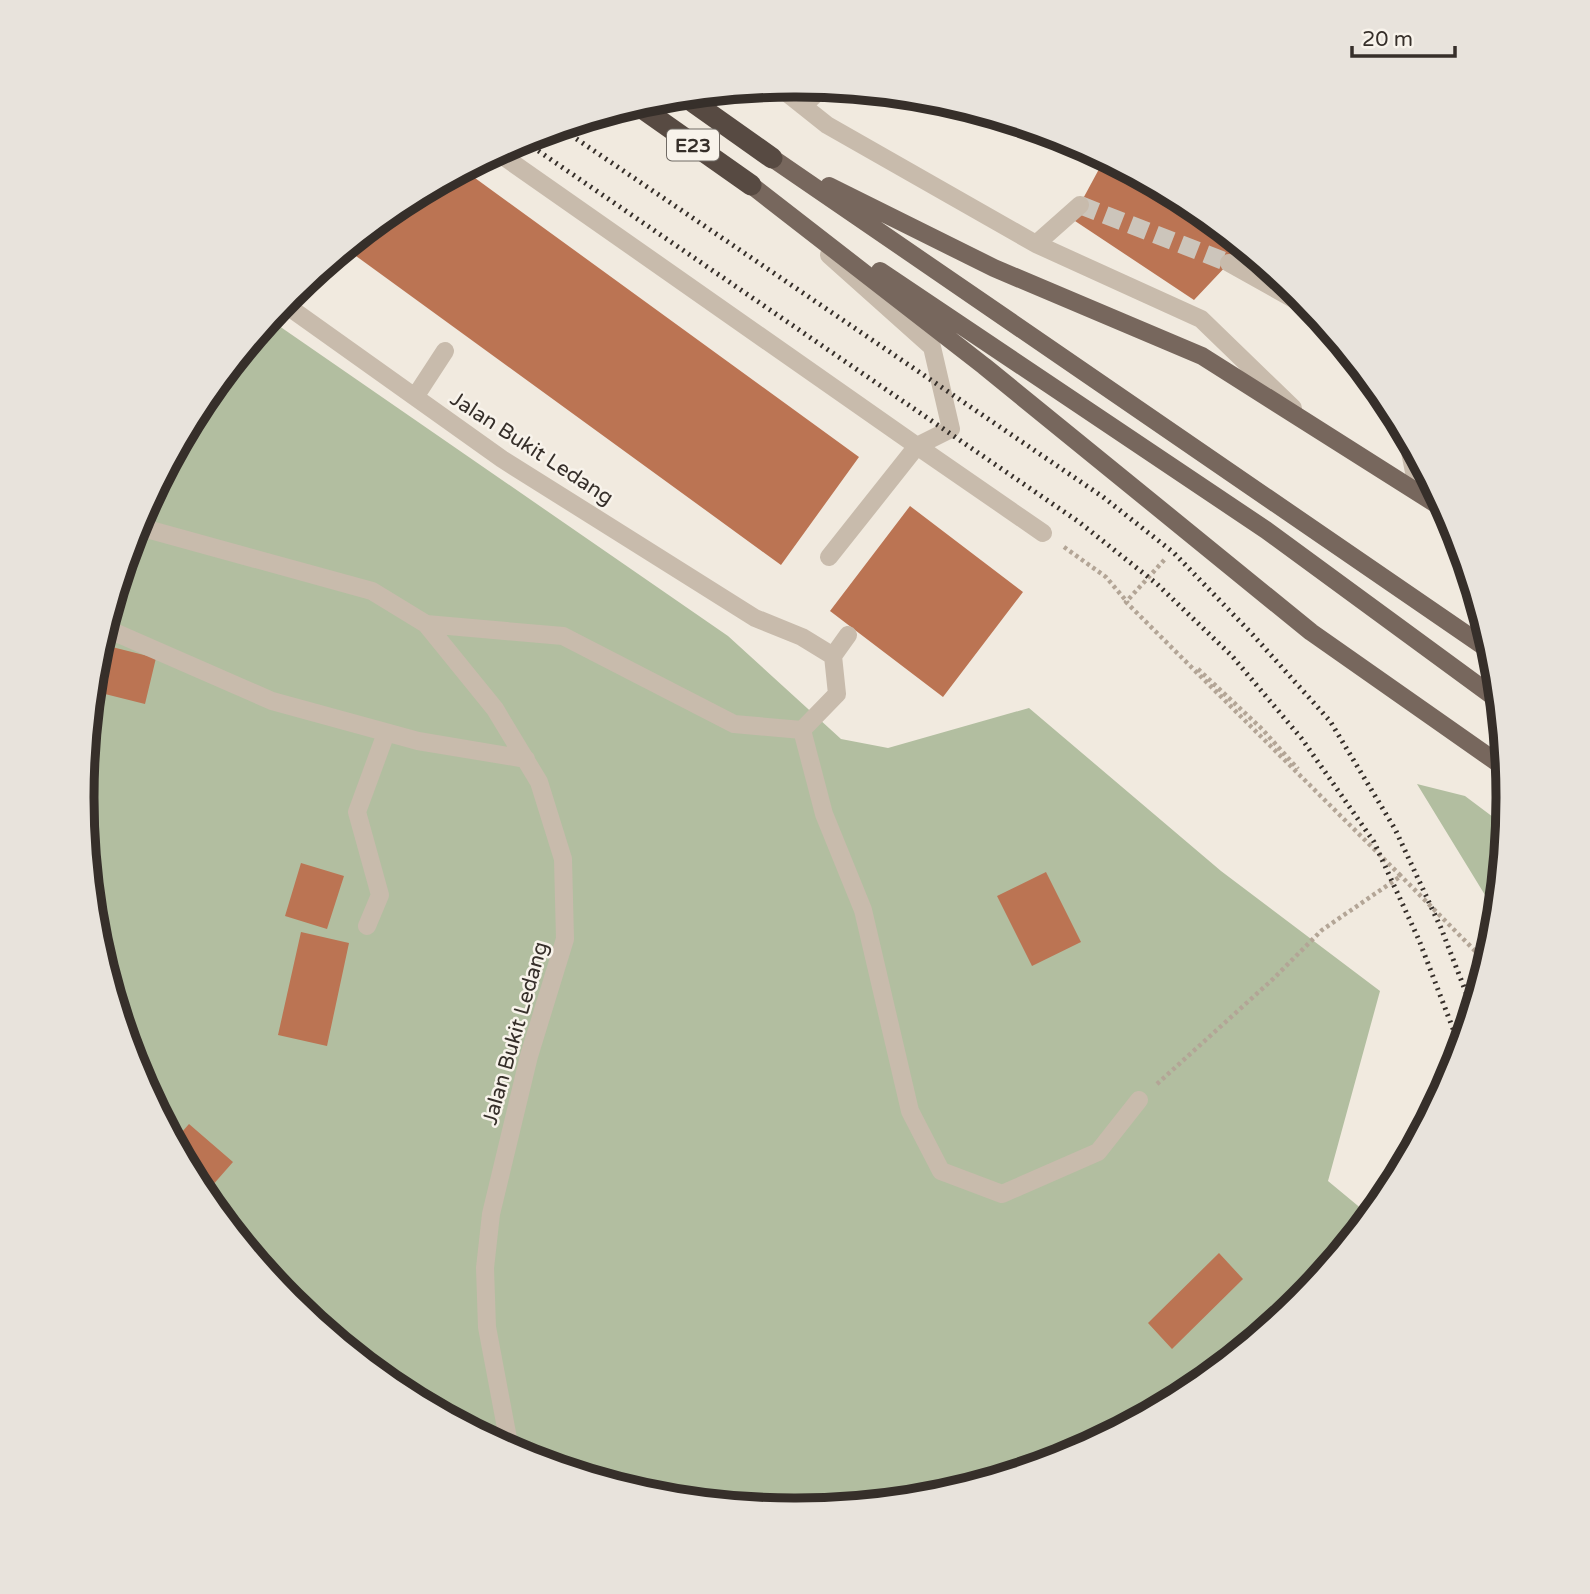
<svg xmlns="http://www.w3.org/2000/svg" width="1590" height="1594" font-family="'Varela Round',sans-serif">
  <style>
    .green { fill: #b2bea0 }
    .building { fill: #bb7453 }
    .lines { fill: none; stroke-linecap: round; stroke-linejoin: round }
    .minor-tunnel { stroke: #ccc5bb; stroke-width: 18; stroke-dasharray: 18 9; stroke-linecap: butt }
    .path { stroke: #b3a596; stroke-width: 4.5; stroke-dasharray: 3.5 3.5; stroke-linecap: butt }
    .minor { stroke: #c8bbac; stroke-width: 18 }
    .major { stroke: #77675d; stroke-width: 18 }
    .highway { stroke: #574a42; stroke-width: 21 }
    .rail { stroke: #362f2a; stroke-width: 5; stroke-dasharray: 2 5; stroke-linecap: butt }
    .labels { text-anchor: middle; stroke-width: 5; stroke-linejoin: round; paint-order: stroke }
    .shield { fill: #f8f3eb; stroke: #706a64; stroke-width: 2 }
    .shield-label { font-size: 19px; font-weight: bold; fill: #362f2a }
    .street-label { font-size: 21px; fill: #362f2a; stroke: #f8f3eb }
    .rim { fill: none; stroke: #362f2a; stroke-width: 9 }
  </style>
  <rect width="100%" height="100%" fill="#f1eadf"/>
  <path class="green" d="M269,319L728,636L841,739L888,748L1029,708L1221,871L1380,991L1328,1181L1369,1215L1299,1301L1191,1390L1067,1456L934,1496L795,1510L656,1496L522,1455L399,1389L291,1301L202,1193L136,1069L96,936L82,797L96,658L137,524L203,401Z
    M1417,784L1465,796L1505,826L1496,913Z"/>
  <path class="building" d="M1105,158L1191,205L1253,255L1229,263L1194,300L1072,219Z
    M464,170L859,457L781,565L345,248L399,204Z
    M910,506L1023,592L943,697L830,611Z
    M100,644L156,658L145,704L93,691Z
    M301,863L344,876L327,929L285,916Z
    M1046,872L1081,942L1032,966L997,896Z
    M301,932L349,943L327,1046L278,1035Z
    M189,1124L233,1162L204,1195L174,1141Z
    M1219,1253L1243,1279L1172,1349L1148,1323Z"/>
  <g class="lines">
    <path class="minor-tunnel" d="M1080,205L1229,263"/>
    <path class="path" d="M1064,547L1106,577L1128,603
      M1198,669L1262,729L1298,769
      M1399,874L1486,962
      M1157,1084L1272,980L1322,930L1401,876L1126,602L1166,558"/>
    <path class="minor" d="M778,86L827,125L1036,244L1201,319L1293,408
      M803,106L823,87
      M497,152L917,446L951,429L932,347L829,255
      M1036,244L1080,205
      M1229,263L1313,310
      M283,303L502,459L755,618L802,637L833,656L837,694L802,730L824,814L863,910L910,1111L941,1171L1002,1194L1098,1152L1139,1100
      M415,397L445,351
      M1407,437L1418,492
      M136,526L372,591L426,624L495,709L539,782L563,859L565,939L529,1056L491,1214L485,1268L487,1327L510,1449
      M829,557L917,446L1043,533
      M426,624L563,636L734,724L802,730
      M105,628L272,701L418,741L526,759
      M833,656L848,635
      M367,926L380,895L357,812L386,733"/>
    <path class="major" d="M772,158L1492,652
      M751,185L984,366L1311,632L1505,768
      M829,186L994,268L1202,356L1447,511
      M880,271L1266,530L1498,700"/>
    <path class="highway" d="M683,95L772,158
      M636,104L751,185"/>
    <path class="rail" d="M559,127L1103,497L1174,553L1253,635L1330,721L1395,829L1441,928L1472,1008
      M521,139L1079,522L1157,584L1232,656L1302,739L1374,842L1419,940L1460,1047"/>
  </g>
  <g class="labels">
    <rect class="shield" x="667" y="129.5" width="52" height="31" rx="5"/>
    <g class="shield-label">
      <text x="693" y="152">E23</text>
    </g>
    <g class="street-label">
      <text transform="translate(532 448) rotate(33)" y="7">Jalan Bukit Ledang</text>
      <text transform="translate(515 1033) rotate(-74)" y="7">Jalan Bukit Ledang</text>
    </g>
  </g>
  <path d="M0 0H1590V1594H0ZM794 97H796A700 700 0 0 1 1496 797V798A700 700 0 0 1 796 1498H794A700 700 0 0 1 94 798V797A700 700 0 0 1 794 97Z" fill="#e8e3dc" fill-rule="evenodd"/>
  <path class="rim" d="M794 97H796A700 700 0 0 1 1496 797V798A700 700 0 0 1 796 1498H794A700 700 0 0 1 94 798V797A700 700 0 0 1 794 97Z"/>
  <path d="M1352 46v10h103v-10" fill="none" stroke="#362f2a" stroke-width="3.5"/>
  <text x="1362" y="46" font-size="21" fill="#362f2a" stroke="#f8f3eb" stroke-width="5" paint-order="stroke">20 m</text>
</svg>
